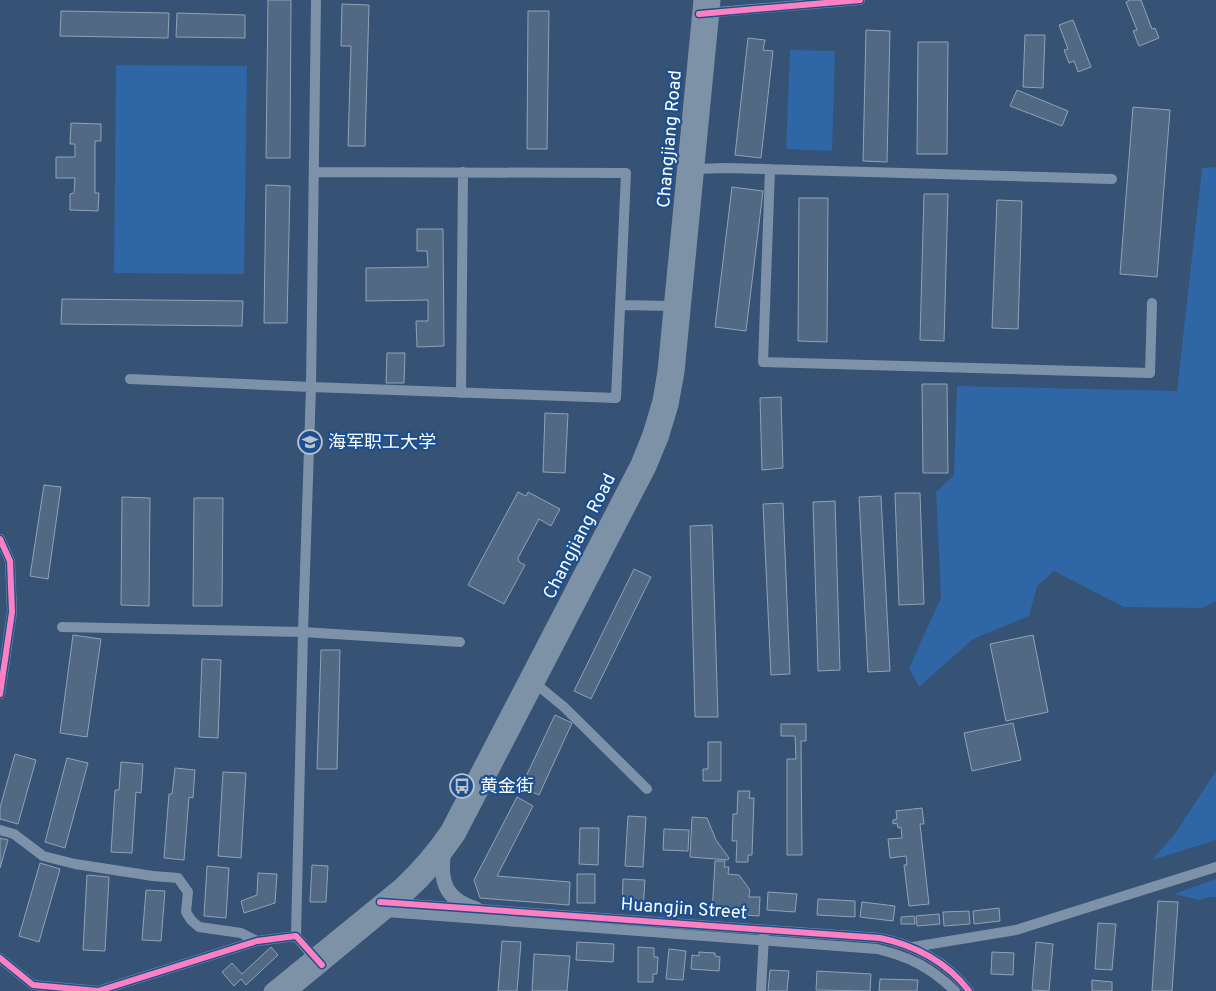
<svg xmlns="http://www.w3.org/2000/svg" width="1216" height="991" font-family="Overpass,'Noto Sans SC',sans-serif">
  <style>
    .green { fill: #2f66a5 }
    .building { fill: #526984; stroke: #92a2b6 }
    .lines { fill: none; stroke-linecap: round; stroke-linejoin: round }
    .minor { stroke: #7d92a8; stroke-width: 10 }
    .highway { stroke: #7e92a7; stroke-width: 15 }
    .cycleway-casing { stroke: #1b4f8f; stroke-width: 9 }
    .cycleway { stroke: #ff80c0; stroke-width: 6 }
    .labels { text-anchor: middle; stroke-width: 4.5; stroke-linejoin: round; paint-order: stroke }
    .street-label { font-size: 18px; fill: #fff; stroke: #1b4f8f }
    .poi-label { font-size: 18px; fill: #fff; stroke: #1b4f8f; text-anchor: start }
  </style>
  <rect width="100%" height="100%" fill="#365274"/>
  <path class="green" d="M790,50L835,51L832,151L786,149Z
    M116,65L247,66L244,274L114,273Z
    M1216,167V601L1203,608L1124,607L1054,571L1037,586L1029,616L973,639L919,687L909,668L941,598L936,492L954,475L957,386L1177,391L1202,168Z
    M1216,771V840L1152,860L1174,835Z
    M1216,879V897H1209L1200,900L1174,894Z"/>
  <path class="building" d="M268,0H291L290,158H266Z
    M1130,0H1141L1152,29L1155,28L1159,38L1139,46L1133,31L1137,30L1126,2Z
    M342,4L369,5L365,146H348L351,46H341Z
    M61,11L169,13L168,38L60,36Z
    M528,11H549L547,149H527Z
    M177,13L245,15V38L176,37Z
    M1073,20L1091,67L1078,72L1074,61L1069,63L1064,50L1068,49L1059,25Z
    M866,30L890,31L887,162L863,161Z
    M1025,35H1045L1043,88L1023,87Z
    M748,38L765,40L763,50L773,51L761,158L735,155Z
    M918,42H948L947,154H917Z
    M1017,90L1068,111L1062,126L1010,106Z
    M1133,107L1170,110L1157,277L1120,274Z
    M71,123L101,124V141H95V193H99L98,211L70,210V194L74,193L75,178H56V157H75V144H70Z
    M266,185L290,186L287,323H264Z
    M732,187L763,191L746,331L715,327Z
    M924,194H948L944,341L920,340Z
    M799,198H828L827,342L798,341Z
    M997,200L1022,201L1018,329L992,328Z
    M417,229H443L444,346L417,347L416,321H428V300L366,301V268L428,267L427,251H417Z
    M62,299L243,301L242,326L61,324Z
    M387,353H405L404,383H386Z
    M922,384H947L948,473H923Z
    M781,397L783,468L762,470L760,398Z
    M545,413L568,414L565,473L543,472Z
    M44,485L61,487L48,579L30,576Z
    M518,492L526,496L528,492L560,509L551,526L539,519L518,558L519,562L525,565L504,604L468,585Z
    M895,493H920L924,604L899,605Z
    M881,496L890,671L868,672L859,497Z
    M122,497L150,498L149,606L121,605Z
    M194,498H223L222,606H193Z
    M835,501L840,670L818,671L813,502Z
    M783,503L790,674L771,675L763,504Z
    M712,525L718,717H695L690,526Z
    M634,569L651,577L591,699L574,691Z
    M73,635L101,639L87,737L60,733Z
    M1033,635L1048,712L1006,721L990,644Z
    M321,650H340L337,769H317Z
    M202,659L221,660L218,738L199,737Z
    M555,715L572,723L539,795L521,787Z
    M1013,723L1021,760L972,771L964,733Z
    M781,724H806V741H801L802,855H787V759H796L795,736H781Z
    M708,742H721V781H703V769H708Z
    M15,754L36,760L18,824L0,819V808Z
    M67,758L88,763L65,848L45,842Z
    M121,762L143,764L141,793L136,792L132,853L111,852L115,790H119Z
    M175,768L195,770L193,798L189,797L184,860L164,858L169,794H172Z
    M223,772L246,773L241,858L218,856Z
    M738,791H750L749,798H754L752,855H748V862H736L737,841H732L733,814H737Z
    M517,797L533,806L497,876L570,882L569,905L480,898L474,880Z
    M922,808L924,824H920L929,904L909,906L904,865H907L906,856L890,858L888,839L902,838L901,827L898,828L897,823L893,824V820L897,819L896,811Z
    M628,816L646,817L643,867L625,866Z
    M692,817L707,818L716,840L729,858L728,860L690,857Z
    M580,828H599L598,865L579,864Z
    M664,829L689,830L688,851L663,850Z
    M0,838L8,840L0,868Z
    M715,861H725L724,867H729L728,874L739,875L750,890L749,897H760L759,916L712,913Z
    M40,863L60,869L39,942L19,936Z
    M312,865L328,866L326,902H310Z
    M207,866L229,868L226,918L204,916Z
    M258,873L277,874L275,903L244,913L241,901L257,895Z
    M577,874H595V903H577Z
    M87,875L109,877L105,951L83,950Z
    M623,879L645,880L643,908L622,907Z
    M146,890L165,891L161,941L142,940Z
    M768,892L797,894L795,912L767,910Z
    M818,899L855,901V917L817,915Z
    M1158,901L1178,902L1172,991H1152Z
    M862,902L895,906L893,921L860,917Z
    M999,908L1000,921L974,924L973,911Z
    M969,911L970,924L944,926L943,912Z
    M939,914L940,924L917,926L916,916Z
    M914,916L915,924H901V917Z
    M1098,923L1116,924L1112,970L1095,969Z
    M502,941L521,942L517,991H498Z
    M577,942L614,944L613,962L576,960Z
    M1036,942L1053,944L1049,991L1032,990Z
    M271,947L278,955L246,985L241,979L234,986L222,972L232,963L242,974Z
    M638,947L654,948V957H658L657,974H653V982H638Z
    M669,949L686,951L683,980L666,979Z
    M699,952L715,953V956L720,957L719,971L691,969L692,955L699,956Z
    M992,952L1014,953L1013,975L991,974Z
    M534,954L570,956L567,991H532Z
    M770,970L789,971L787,991H768Z
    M817,971L871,974L870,991L816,990Z
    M880,979L918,980L917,991H879Z
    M1092,980L1112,982V991H1092Z"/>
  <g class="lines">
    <path class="minor" d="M706,13L860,0
      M696,169L725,168L1112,179
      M770,169L763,362L1150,373L1152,303
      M620,305L671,306
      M130,379L311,387L616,398L626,173L314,172
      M461,393L463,172
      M0,539L10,561L12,612L0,694
      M62,627L303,632L460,642
      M536,684L564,707L647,789
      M0,830L14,834L43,856L75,864L153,876L178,878L188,892L186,912L191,920L199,927L241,933L257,941
      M394,903L880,938C915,945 948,963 969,991
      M384,909L386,912L877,949C910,957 930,967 955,991
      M296,936L303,632L311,387L316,0
      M913,948V947L1016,930L1216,867
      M0,958L33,985L98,991L257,941L296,936L317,961
      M761,991L764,935"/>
    <path class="highway" d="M443,857C440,885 448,900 476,909
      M271,991L401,885C420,867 433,852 448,830L638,464L650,434L660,401L665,371L701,0
      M290,991L410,892C430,874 443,857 458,835L649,467L661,438L671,405L677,372L713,0"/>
    <g class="cycleway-casing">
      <path id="cycleway" d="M699,14L860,0
        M0,539L10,561L12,612L0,694
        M380,902L880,938C915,945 948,963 969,991
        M0,958L33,985L98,991L257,941L296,936L322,965"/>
    </g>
    <use href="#cycleway" class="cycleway"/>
  </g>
  <defs>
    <g id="university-ring" transform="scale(1.25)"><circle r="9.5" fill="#1b4f8f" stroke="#b9c2ce" stroke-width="1.5"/><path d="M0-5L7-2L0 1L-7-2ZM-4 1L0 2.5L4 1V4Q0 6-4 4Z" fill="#b9c2ce"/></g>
    <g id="bus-ring" transform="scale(1.25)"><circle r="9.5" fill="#1b4f8f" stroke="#b9c2ce" stroke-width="1.5"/><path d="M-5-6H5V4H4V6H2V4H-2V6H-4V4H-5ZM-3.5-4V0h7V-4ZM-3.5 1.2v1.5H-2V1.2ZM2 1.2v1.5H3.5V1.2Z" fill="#b9c2ce"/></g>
  </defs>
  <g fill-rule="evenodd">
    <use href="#university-ring" x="310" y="442"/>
    <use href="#bus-ring" x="462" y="786"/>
  </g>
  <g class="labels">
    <g class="street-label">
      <text transform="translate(669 139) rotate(-85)" y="6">Changjiang Road</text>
      <text transform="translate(579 536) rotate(-63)" y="6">Changjiang Road</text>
      <text transform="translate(684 908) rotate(4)" y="6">Huangjin Street</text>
    </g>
    <g class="poi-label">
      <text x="328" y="448">海军职工大学</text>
      <text x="480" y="792">黄金街</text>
    </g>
  </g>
</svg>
